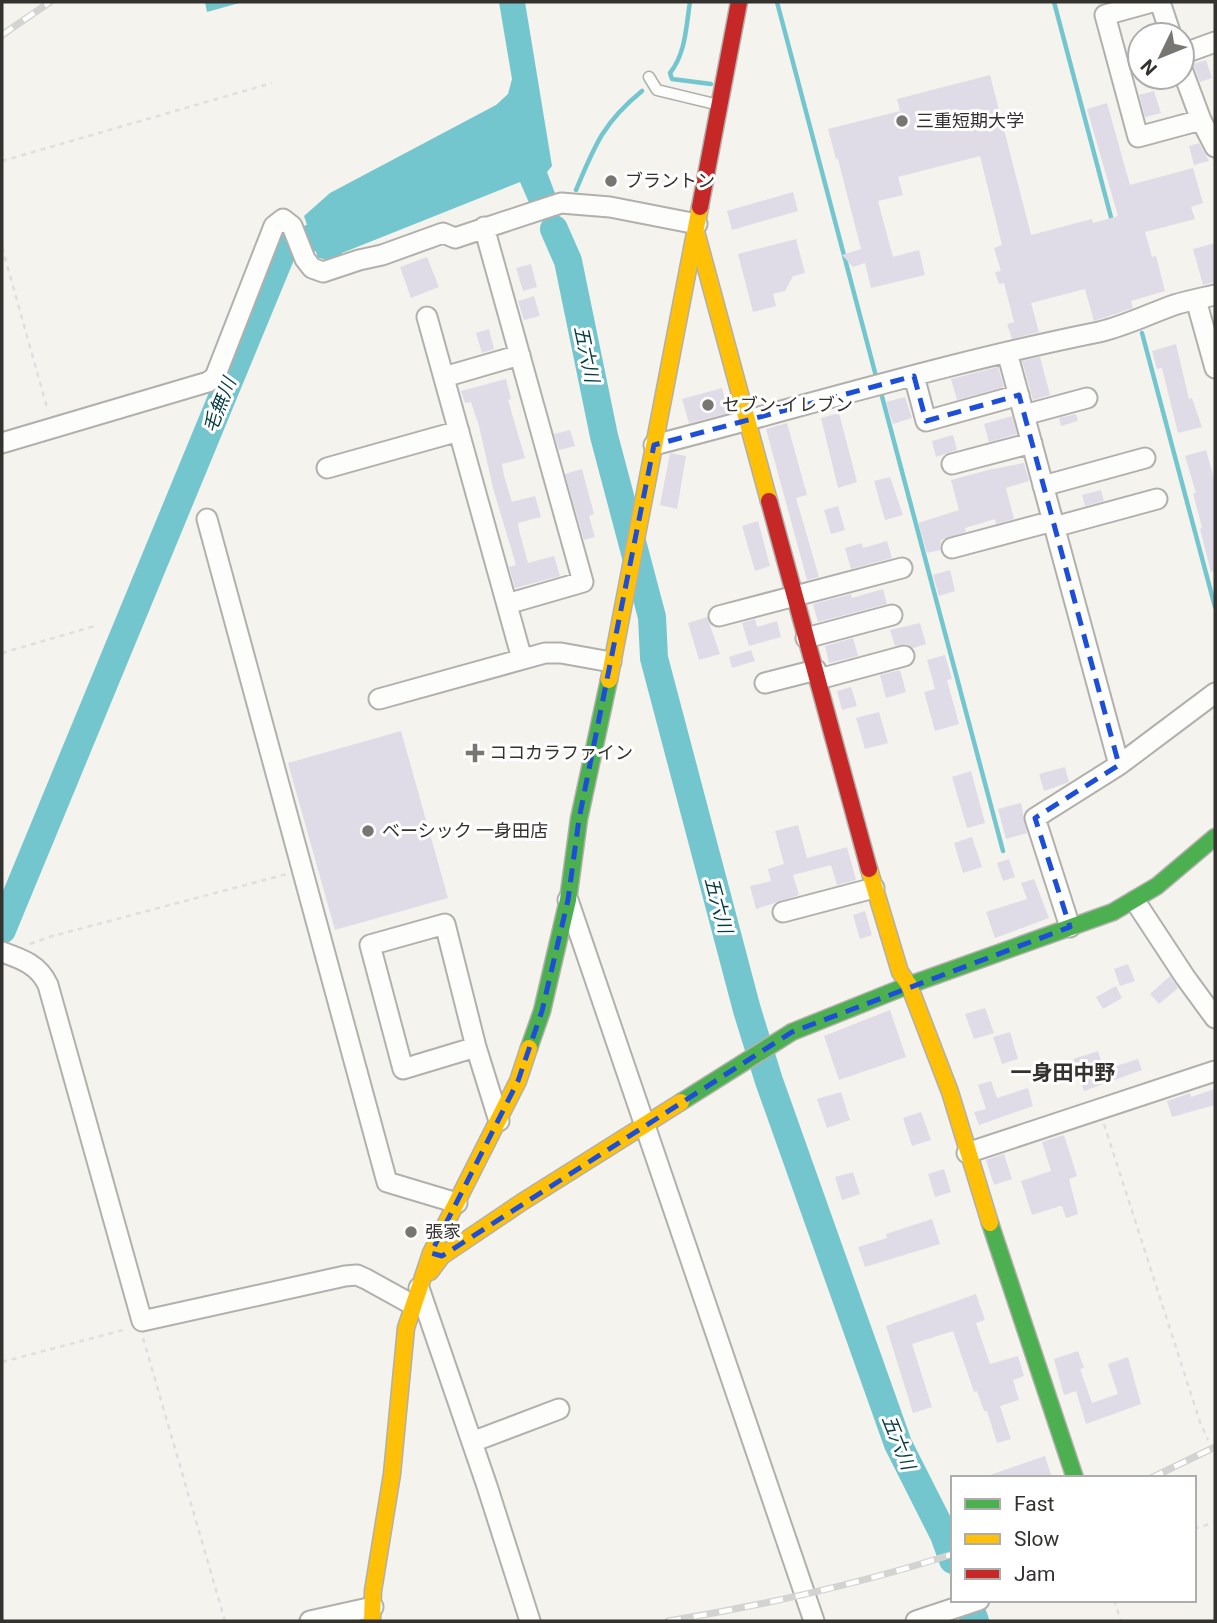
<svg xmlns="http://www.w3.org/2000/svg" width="1217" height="1623" font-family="Roboto,'Noto Sans JP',sans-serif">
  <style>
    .water { fill: #74c6ce }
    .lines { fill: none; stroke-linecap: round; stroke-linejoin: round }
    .stream { stroke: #74c6ce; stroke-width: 4.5 }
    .river { stroke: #74c6ce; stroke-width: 28 }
    .building { fill: #dfdce8 }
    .lane-casing { stroke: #b1b0ad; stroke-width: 13 }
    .street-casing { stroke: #b1b0ad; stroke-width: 23 }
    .fast-casing { stroke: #b1b0ad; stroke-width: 19 }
    .slow-casing { stroke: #b1b0ad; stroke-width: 19 }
    .jam-casing { stroke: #b1b0ad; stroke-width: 19 }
    .path { stroke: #e0dfdf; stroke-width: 2.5; stroke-dasharray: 5 5; stroke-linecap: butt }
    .lane { stroke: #fdfdfc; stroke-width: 10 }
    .street { stroke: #fdfdfc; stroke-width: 19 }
    .fast { stroke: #4caf50; stroke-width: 16 }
    .slow { stroke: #ffc107; stroke-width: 16 }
    .jam { stroke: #c62828; stroke-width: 16 }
    .rail-casing { stroke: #d3d3d1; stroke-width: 7 }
    .rail { stroke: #fff; stroke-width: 4.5; stroke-dasharray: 13; stroke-linecap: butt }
    .marked { fill: none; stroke: #1d4ed8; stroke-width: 5; stroke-dasharray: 14 9; stroke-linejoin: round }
    .poi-dot { fill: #777672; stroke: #fff; stroke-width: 2.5 }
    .labels { text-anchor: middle; stroke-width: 6; stroke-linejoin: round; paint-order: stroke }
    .poi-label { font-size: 18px; fill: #33322f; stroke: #fff; text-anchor: start }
    .water-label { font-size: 19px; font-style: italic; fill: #063d43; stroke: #fff }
    .quarter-label { font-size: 21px; font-weight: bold; fill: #33322f; stroke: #fff }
  </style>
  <rect width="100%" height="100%" fill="#f4f3ee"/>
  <path class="water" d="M205,2H243L207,12Z
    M499,2H525L552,166L547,172L556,196L530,205L520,182L342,253L335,261L318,258L304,216L330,193L496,105L508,94L512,79Z"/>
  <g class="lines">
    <path class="stream" d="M690,2C686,26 686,53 670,73L672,79L711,84
      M777,2L877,380
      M1054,2L1112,221
      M576,190C595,145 603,123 642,91
      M548,214L554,229
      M1142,333L1215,607
      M880,389L1003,851"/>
    <path class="river" d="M554,229L568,261L604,436L652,617L654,658L747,1010L769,1081L898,1444L944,1535L953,1560
      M2,930L283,250L346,223
      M967,1600L975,1621"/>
  </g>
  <path class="building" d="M1206,60L1212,78L1200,82L1193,64Z
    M990,75L1031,235L1092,219L1093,223L1118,216L1087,109L1107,103L1130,185L1193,168L1203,203L1191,207L1195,219L1145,232L1152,257L1156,256L1165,291L1131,301L1133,308L1094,321L1085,289L1031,303L1039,332L1012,339L1007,324L1014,322L1004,283L999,284L995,272L1001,271L994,248L1002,245L980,156L898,177L903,195L878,201L893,257L919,250L925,275L871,288L865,263L853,267L842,255L861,249L838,159H836L828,129L900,111L897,99Z
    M1154,91L1161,113L1145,117L1139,95Z
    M1199,143L1209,161L1194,165L1189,146Z
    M793,192L798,211L732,230L727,211Z
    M796,239L805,273L793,276L785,291L773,294L776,306L753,312L738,254Z
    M1215,243V282L1203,285L1193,249Z
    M427,257L439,287L411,298L400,267Z
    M531,264L537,287L523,291L516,268Z
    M534,296L540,316L524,320L518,301Z
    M489,329L494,349L482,353L476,333Z
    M1176,344L1189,399L1192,398L1202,427L1178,433L1162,368L1157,369L1152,351Z
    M1040,357L1050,395L1033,400L1022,361Z
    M998,367L1004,387L957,400L951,379Z
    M506,379L511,399L508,400L525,458L502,464L504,476L512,502L535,496L541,517L518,523L519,530L528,563L554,556L560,576L515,588L509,567L516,565L493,488L479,426L471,402L465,403L461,391Z
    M722,388L729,413L689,423L682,399Z
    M905,397L912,418L893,424L886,402Z
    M839,413L857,482L838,488L821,418Z
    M1076,414L1078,421L1061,426L1059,418Z
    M1012,416L1017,434L989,442L984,424Z
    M787,423L807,495L796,498L819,577L807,580L766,429Z
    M570,430L575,446L559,450L554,434Z
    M953,435L957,450L936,457L932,441Z
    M1206,450L1215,482V571L1211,572L1200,529L1202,528L1193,493H1196L1185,456Z
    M670,453L686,456L677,509L660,505Z
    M1024,463L1029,481L1006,488L1014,519L996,524L995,519L965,528L966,532L941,540L940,550L927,553L918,523L959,510L951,480L988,470Z
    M582,469L594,514L589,516L595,537L584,540L565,474Z
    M890,477L903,515L885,520L874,481Z
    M1101,490L1104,501L1085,506L1082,495Z
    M838,506L845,530L831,534L824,510Z
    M758,521L770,566L755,571L742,526Z
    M887,541L892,558L851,569L845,548L862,543L863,548Z
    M950,570L955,591L939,596L933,575Z
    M883,589L887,604L818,622L813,604L851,594L852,598Z
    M707,617L720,654L699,660L688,623Z
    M755,619L757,627L777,621L781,637L749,646L742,623Z
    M920,623L926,644L913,648L906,644L895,646L890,630Z
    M853,638L858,656L829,663L825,646Z
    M751,650L755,661L732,668L729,657Z
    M945,655L952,679L947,680L959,724L935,731L924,692L935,689L927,660Z
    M900,670L906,692L886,698L880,675Z
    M851,687L857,706L842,710L837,691Z
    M879,712L888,743L865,749L856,718Z
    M401,731L448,898L335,930L288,763Z
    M1065,767L1069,782L1044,791L1039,774Z
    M971,771L985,823L967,828L952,777Z
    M1021,803L1027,833L1006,839L998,809Z
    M798,825L807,858L847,847L856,880L837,885L831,865L793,875L799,895L756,909L750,886L771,881L768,869L784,864L775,831Z
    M972,837L982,867L963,873L954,843Z
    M1009,859L1015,877L1003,881L997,863Z
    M1034,879L1049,918L995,938L986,912L1027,899L1021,883Z
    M865,911L872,935L860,939L853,915Z
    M1128,964L1135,981L1120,986L1114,969Z
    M1170,976L1178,988L1159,1004L1150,994Z
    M1116,986L1122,998L1103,1009L1096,997Z
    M985,1008L994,1033L974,1039L965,1014Z
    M890,1010L906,1057L839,1080L824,1036Z
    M1010,1032L1018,1059L1002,1064L993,1037Z
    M1098,1051L1104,1070L1138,1059L1142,1070L1084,1091L1073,1059Z
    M991,1081L997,1098L1028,1088L1033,1106L979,1125L974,1112L986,1109L978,1085Z
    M1215,1089V1105L1172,1117L1167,1101L1190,1093L1191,1097Z
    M841,1092L850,1120L827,1128L817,1099Z
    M921,1112L931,1140L912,1146L903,1118Z
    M1064,1135L1077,1176L1069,1179L1078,1214L1066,1218L1062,1206H1060L1032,1215L1021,1181L1051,1171L1042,1142Z
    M1004,1154L1012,1179L994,1185L986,1160Z
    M944,1169L951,1192L935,1197L928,1174Z
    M853,1172L860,1194L842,1200L835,1177Z
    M932,1219L940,1244L865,1267L858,1247L887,1238L886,1234Z
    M976,1294L985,1320L976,1323L990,1364L1018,1356L1024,1376L1013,1380L1019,1400L1000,1406L1011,1439L997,1443L987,1411H984L977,1391L974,1392L953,1331L912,1344L932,1407L913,1413L886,1326Z
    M1078,1351L1084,1368L1080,1369L1092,1403L1118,1394L1108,1364L1128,1357L1141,1404L1086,1424L1076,1391L1064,1395L1054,1359Z
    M1045,1456L1052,1478H990V1475Z"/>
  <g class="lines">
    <g class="lane-casing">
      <path id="lane" d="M649,77L657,90L719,105"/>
    </g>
    <g class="street-casing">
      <path id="street" d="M1152,2L1105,15L1138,137L1201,120
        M1160,2L1171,35
        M1182,54L1215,42
        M1182,69L1201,120L1215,147
        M484,227L583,582L507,604
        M1196,300L1215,368
        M427,317L522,659
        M1007,352L1119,765L1035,818L1070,927
        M914,376L926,421L1019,395
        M444,377L520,355
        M1024,415L1087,398
        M2,443L208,382L215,377L274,226L283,219L292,226L305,259L312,268L323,272L359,260L382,255L443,233L455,238L561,203L610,207L697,224
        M654,445C802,407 949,362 1099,332C1125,326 1149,314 1174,305C1187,301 1202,298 1215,295
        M952,464L1032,443
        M327,468L459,431
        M1043,486L1145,458
        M207,519L387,1182L457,1203
        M1054,527L1157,499
        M952,548L1053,521
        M719,616L902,568
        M806,638L892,615
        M819,679L904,656
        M765,683L816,670
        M379,699L545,653H561L611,662
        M1119,765L1215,693
        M568,900L814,1621
        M1135,901L1185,977L1215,1018
        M783,912L874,888
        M2,952C22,959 39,965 48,985L142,1321L345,1276L357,1275L366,1279L413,1305
        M476,1047L403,1069L370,945L445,924L476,1047L499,1121
        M967,1153L1215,1071
        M419,1288L487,1486L530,1621
        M472,1442L559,1409
        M310,1621L373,1607
        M916,1621L979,1600"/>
    </g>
    <g class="fast-casing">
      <path id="fast" d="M529,1048L542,1011L568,900L579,819L609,680
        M681,1102L792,1032L909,985L1113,912L1157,886L1215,837
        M990,1223L1075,1478"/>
    </g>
    <g class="slow-casing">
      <path id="slow" d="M697,235L769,501
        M609,680L700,207
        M869,869L900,972L909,985L950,1092L990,1223
        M430,1272L442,1256L522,1202L681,1102
        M372,1621L373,1591L392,1474L406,1328L431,1253L518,1081L529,1048"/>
    </g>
    <g class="jam-casing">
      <path id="jam" d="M700,207L739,2
        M769,501L869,869"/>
    </g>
    <path class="path" d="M2,161L272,83
      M2,247L48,411
      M2,653L95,626
      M30,944L49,937L287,874
      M1104,1124L1200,1422L1208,1440
      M143,1338L225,1621
      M2,1362L127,1329
      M1194,1529L1215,1522
      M1114,1600L1121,1621"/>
    <use href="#lane" class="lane"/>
    <use href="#street" class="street"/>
    <use href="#fast" class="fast"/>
    <use href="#slow" class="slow"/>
    <use href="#jam" class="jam"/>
    <g class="rail-casing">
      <path id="rail" d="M2,35L50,2
        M1151,1478L1215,1447
        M668,1621C765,1605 859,1584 953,1554"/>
    </g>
    <use href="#rail" class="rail"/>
  </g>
  <path class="marked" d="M914,376L926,421L1019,395L1119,765L1035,818L1070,927L792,1032L442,1256L431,1253L518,1081L542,1011L568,900L579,819L654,445Z"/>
  <g class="poi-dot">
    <circle cx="902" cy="121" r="7"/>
    <circle cx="611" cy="181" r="7"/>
    <circle cx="708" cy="405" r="7"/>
    <path d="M471.5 742.5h7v7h7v7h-7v7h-7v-7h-7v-7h7z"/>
    <circle cx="368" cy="831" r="7"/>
    <circle cx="411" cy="1232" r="7"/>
  </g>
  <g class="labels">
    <g class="poi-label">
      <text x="916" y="127">三重短期大学</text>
      <text x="625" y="187">ブラントン</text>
      <text x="722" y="411">セブン-イレブン</text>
      <text x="489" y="759">ココカラファイン</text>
      <text x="382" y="837">ベーシック 一身田店</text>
      <text x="425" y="1238">張家</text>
    </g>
    <g class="water-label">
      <text transform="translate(587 354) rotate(78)" y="7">五六川</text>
      <text transform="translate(219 405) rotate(-68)" y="7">毛無川</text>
      <text transform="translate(719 905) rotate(75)" y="7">五六川</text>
      <text transform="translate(899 1442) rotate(68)" y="7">五六川</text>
    </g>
    <g class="quarter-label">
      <text x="1063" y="1080">一身田中野</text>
    </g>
  </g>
  <rect width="1217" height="1623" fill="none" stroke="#33322f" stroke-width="7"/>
  <rect x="951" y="1476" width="245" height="126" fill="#ffffff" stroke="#adadac" stroke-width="2"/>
  <rect x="965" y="1499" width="35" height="10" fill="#4caf50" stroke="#adadac" stroke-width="2"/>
  <text x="1014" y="1511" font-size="21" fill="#33322f">Fast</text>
  <rect x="965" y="1534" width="35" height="10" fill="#ffc107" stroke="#adadac" stroke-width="2"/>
  <text x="1014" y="1546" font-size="21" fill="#33322f">Slow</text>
  <rect x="965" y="1569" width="35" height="10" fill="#c62828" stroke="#adadac" stroke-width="2"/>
  <text x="1014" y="1581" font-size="21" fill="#33322f">Jam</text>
  <g transform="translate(1161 56) rotate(227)"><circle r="33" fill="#ffffff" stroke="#adadac" stroke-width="2"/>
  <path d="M0-5L12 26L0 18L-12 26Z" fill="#777672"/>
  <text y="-10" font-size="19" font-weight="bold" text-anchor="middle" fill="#33322f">N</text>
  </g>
</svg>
